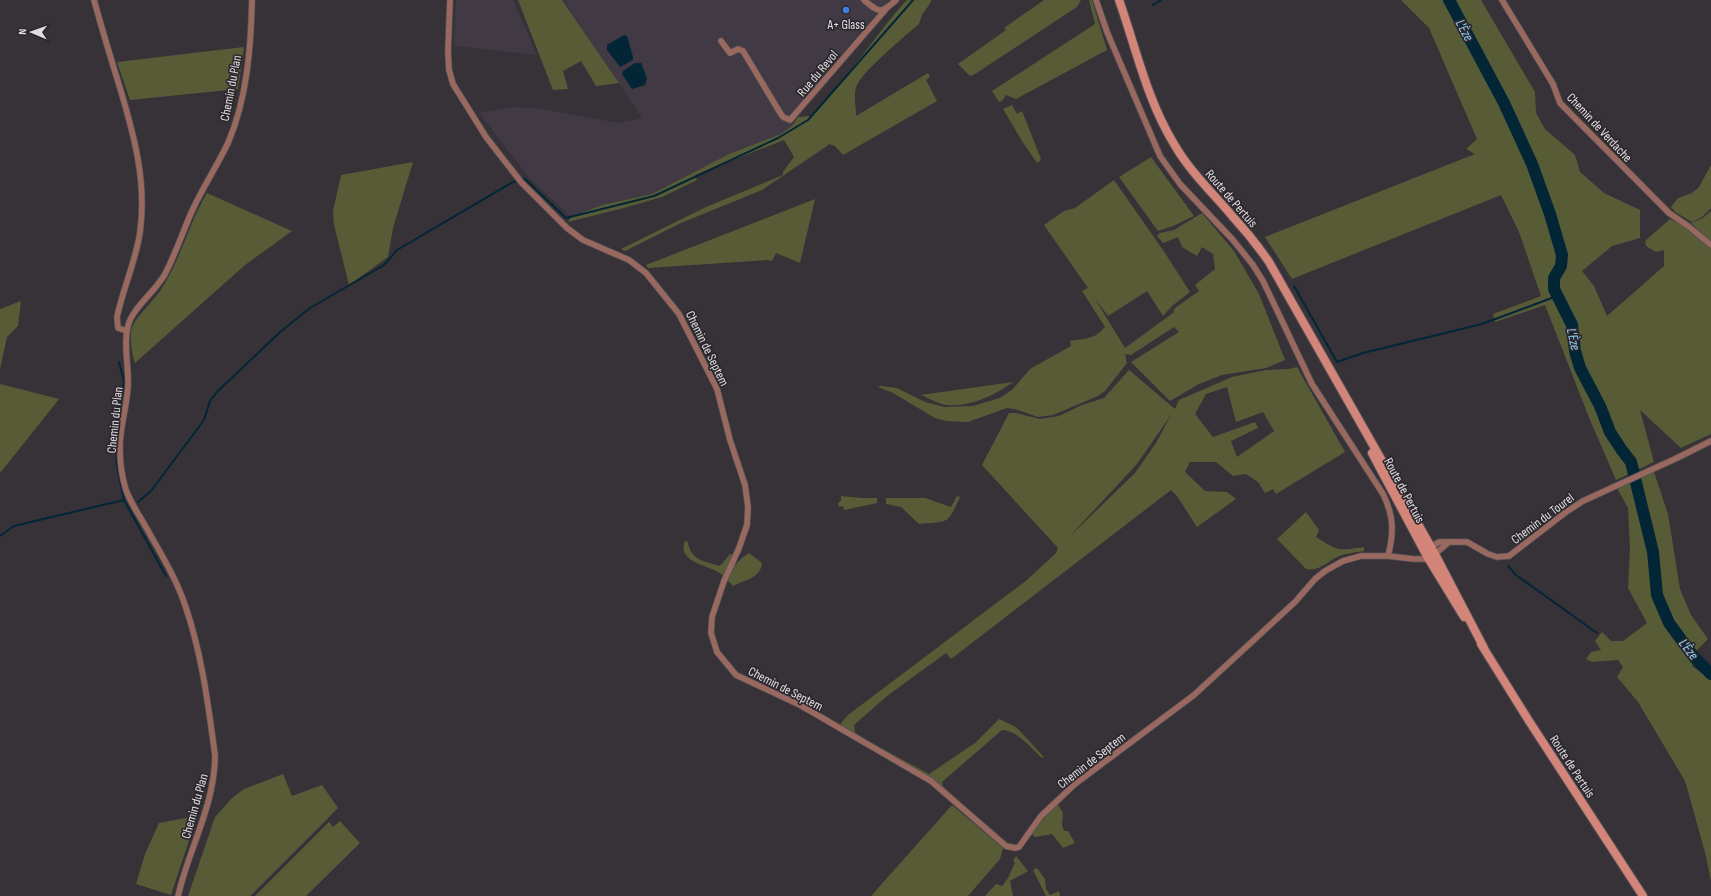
<svg xmlns="http://www.w3.org/2000/svg" width="1711" height="896" font-family="'Sofia Sans Condensed',sans-serif">
  <style>
    .built { fill: #413944 }
    .green { fill: #575c36; fill-rule: evenodd }
    .water { fill: #032637 }
    .lines { fill: none; stroke-linecap: round; stroke-linejoin: round }
    .stream { stroke: #032637; stroke-width: 2 }
    .river { stroke: #032637; stroke-width: 12 }
    .street-casing { stroke: #555156; stroke-width: 7 }
    .secondary-casing { stroke: #555156; stroke-width: 10 }
    .street { stroke: #996960; stroke-width: 5.5 }
    .secondary { stroke: #d28578; stroke-width: 8 }
    .shop-dot { fill: #3f7fe0; stroke: #2c282e; stroke-width: 1.5 }
    .labels { text-anchor: middle; stroke-width: 3.5; stroke-linejoin: round; paint-order: stroke }
    .poi-label { font-size: 13px; fill: #e0dde1; stroke: #2c282e }
    .street-label { font-size: 13px; fill: #e0dde1; stroke: #2c282e }
    .water-label { font-size: 14px; font-style: italic; fill: #8fd5fe; stroke: #2c282e }
  </style>
  <rect width="100%" height="100%" fill="#363238"/>
  <path class="built" d="M456,0H513L537,55L454,46Z
    M563,0H889L828,69L793,125L781,134L729,154L652,194L602,205L571,217L531,180L479,113L512,107L536,108L619,123L642,118Z"/>
  <path class="green" d="M518,0H562L619,83L596,86L581,61L563,71L568,89L553,90Z
    M907,0H931V2L922,15L919,24C906,35 863,71 857,85C853,94 856,106 856,116L928,73L930,77L926,80L937,101L843,155L835,146L829,144L827,146L762,190L681,223L625,251L621,249L706,207L783,175V172L794,157L784,140L695,175L697,180L662,197L624,208L568,222L571,217L602,205L652,194L729,154L781,134L793,125L798,117L811,116C826,98 842,81 857,62C874,41 888,20 907,0Z
    M1044,0H1081L1077,7L975,74L970,76L958,64L1006,30L1004,28Z
    M1089,0H1092L1107,50L1016,99L1006,95L1002,101L999,102L992,91L1095,24Z
    M1401,0H1481L1535,92L1536,113L1545,129L1575,155L1580,172L1604,193L1640,210V238L1612,246L1582,271L1594,286L1607,316L1664,266V250L1656,252L1646,246L1645,241L1670,219L1688,229L1711,247V434L1681,448L1640,410L1654,462L1616,480L1590,420L1545,305L1495,322L1493,314L1541,296L1519,232L1501,195L1292,279L1265,237L1475,154L1466,149L1477,139L1429,28Z
    M244,47L238,89L130,100L117,62Z
    M1012,105L1017,114L1022,111L1041,159L1038,163L1035,160L1022,141L1003,109Z
    M1151,157L1194,216L1173,226L1158,231L1119,177Z
    M413,162L393,228L388,257L349,285L334,225L333,211L341,175Z
    M1711,165V208L1702,217L1692,222L1675,212L1671,207L1678,198L1692,193L1699,187Z
    M1114,180L1165,253L1190,292L1172,306L1163,316L1147,291L1108,316L1094,297L1125,348L1173,313L1175,308L1199,291L1195,285L1215,269L1213,254L1202,247L1197,256L1182,247L1178,237L1163,243L1157,236L1160,233L1174,230L1202,213L1234,251L1259,294L1285,360L1266,368L1222,375L1199,384L1170,401L1131,362L1179,332L1174,327L1131,355L1125,354L1127,363L1105,391L1098,396L1053,415L1045,416L1038,417L1015,409L1007,408L968,422L946,421L935,418L893,393L878,387L880,386L897,388L925,402L944,407L973,406L1000,398L1013,389L1030,369L1071,346L1070,341C1086,338 1094,340 1105,327L1082,291L1088,288L1044,225L1064,211L1075,208Z
    M207,193L292,231L245,265L135,363C132,356 129,334 132,327C139,313 154,301 162,288C181,258 189,223 207,193Z
    M815,199L800,263L776,253L772,261L767,260L648,268L646,265Z
    M1711,211V242L1691,223L1703,218Z
    M21,301L18,326L7,337L0,369V309Z
    M1297,367L1345,452L1276,494L1273,489L1265,493L1258,482L1246,474L1233,476L1216,462H1190L1185,472L1205,491L1227,492L1236,499L1197,527L1177,496L1171,490L951,659L946,653L887,696L854,725L855,732L859,736L929,774L975,743L999,719L1016,727L1044,757L1042,758C1032,749 1017,730 1002,730L942,782L943,786L959,802L1009,844L948,795L842,727L841,723L848,715L1027,580L1056,553L1058,548L982,465L1009,413H1016L1040,419L1059,416L1082,405L1104,398L1129,370L1175,409L1179,400L1232,377L1266,370L1289,369ZM1227,387L1236,422L1263,412L1274,431L1237,457L1231,441L1258,428L1255,422L1213,437L1195,414L1206,394ZM1171,415L1156,443L1135,473L1068,538L1137,464Z
    M1013,382C995,395 971,407 947,405C938,404 929,398 921,395Z
    M0,384L59,399L1,472L0,471Z
    M1654,472L1668,514L1680,589L1691,615L1708,639L1697,650L1692,666L1711,680V881L1705,852L1685,781L1638,702L1617,677L1623,667L1618,660L1592,662L1586,659L1591,652L1601,650L1595,641L1602,632L1611,641H1623L1647,623L1628,588L1630,549L1628,508L1617,488Z
    M841,496L862,498H877V503L844,510L843,506L839,507L838,503L841,501Z
    M957,496L960,497C947,525 950,521 919,524L901,507L886,504V498H925L951,507Z
    M1306,512L1319,530L1316,537C1339,551 1336,551 1364,547V551C1357,552 1349,553 1342,555C1329,559 1321,572 1306,569L1277,539Z
    M685,541L688,542C690,560 706,562 720,566L730,554L733,555L730,563L736,564L743,557L749,553L762,563C761,578 744,580 733,586C729,582 726,577 721,574C710,565 676,563 685,541Z
    M283,774L292,796L322,785L338,808L250,896H188L215,817L232,798L244,789Z
    M1057,803L1063,813L1062,825L1064,831H1068L1075,843L1063,848L1052,834L1035,837L1031,833Z
    M952,805L1003,848L1000,859L968,896H871Z
    M197,816L171,895L136,884L145,854L159,823Z
    M340,821L360,843L306,896H255L329,822L333,827Z
    M1016,856L1028,871L1010,881L1013,896H985L996,884L1002,886L1008,878L1015,863L1013,860Z
    M1037,868L1045,879L1046,889L1050,895L1059,891L1060,896H1046L1033,870Z"/>
  <path class="water" d="M624,35L627,36L633,57V60L620,67L607,50V45Z
    M635,63H641L647,78L645,85L632,89L622,74L623,71Z"/>
  <g class="lines">
    <path class="stream" d="M1153,5L1161,0
      M1294,286L1337,362L1363,353L1482,324L1557,296
      M119,362L124,381L117,424L116,449L117,465L124,500L166,576
      M138,502L151,491L204,420L210,401L217,392L280,332L310,308L384,265L397,250L513,182L525,179L566,218L654,196L778,138L808,120L913,0
      M0,536L14,526L124,500
      M1508,566L1516,575L1597,633"/>
    <path class="river" d="M1449,0L1504,103L1532,164L1550,214L1562,255L1561,266L1554,278V289L1572,325L1575,351L1580,368L1600,406L1610,432L1621,449L1631,462L1653,552L1657,595L1669,623L1694,657L1711,674"/>
    <g class="street-casing">
      <path id="street" d="M94,0C102,29 111,59 120,88C134,135 147,182 140,232C136,261 123,288 117,317L118,328L127,331
        M450,0L448,52L449,70L453,84L486,137L521,182L567,228L583,240L629,260L646,273L679,314L717,389L730,440L745,485L748,507L747,525L739,548L724,581L712,617L711,633L717,652L736,675L800,705L931,781L1006,846L1015,848L1019,847L1041,816L1075,784L1194,695L1295,602L1315,579L1325,571L1343,561L1361,556H1388L1414,559H1426L1435,554L1449,542
        M864,0C879,13 881,14 896,0
        M1096,0L1107,32L1160,156L1180,184L1233,240L1253,265L1263,281L1312,384L1383,494C1394,516 1394,533 1388,556
        M1502,0L1553,84L1560,103L1669,213L1688,226L1711,245
        M721,41L730,53L738,49L743,51L779,111L783,117L790,120L886,9
        M1430,550L1431,547L1439,542H1467L1488,554L1497,557L1509,556L1566,512L1583,501L1677,458L1711,441
        M178,896C189,848 215,805 215,755C208,704 202,654 185,605C176,578 161,554 147,529C140,516 131,504 126,490C122,477 120,463 120,450C119,428 127,408 128,386C129,366 123,345 128,326C132,308 156,291 165,274C176,253 183,231 192,211C203,187 217,166 228,143C247,99 251,47 252,0"/>
    </g>
    <g class="secondary-casing">
      <path id="secondary" d="M1119,0C1136,48 1147,100 1174,144C1190,172 1213,193 1233,217C1246,231 1258,246 1269,262L1435,554L1484,648
        M1372,453L1428,558L1464,617
        M1481,644L1529,721L1643,896"/>
    </g>
    <use href="#street" class="street"/>
    <use href="#secondary" class="secondary"/>
  </g>
  <circle class="shop-dot" cx="846" cy="10" r="4"/>
  <g class="labels">
    <g class="poi-label">
      <text x="846" y="29">A+ Glass</text>
    </g>
    <g class="street-label">
      <text transform="translate(817 73) rotate(-50)" y="5">Rue du Revol</text>
      <text transform="translate(230 88) rotate(-79)" y="5">Chemin du Plan</text>
      <text transform="translate(1600 127) rotate(47)" y="5">Chemin de Verdache</text>
      <text transform="translate(1232 198) rotate(49)" y="5">Route de Pertuis</text>
      <text transform="translate(708 348) rotate(64)" y="5">Chemin de Septem</text>
      <text transform="translate(114 420) rotate(-84)" y="5">Chemin du Plan</text>
      <text transform="translate(1405 490) rotate(62)" y="5">Route de Pertuis</text>
      <text transform="translate(1542 518) rotate(-37)" y="5">Chemin du Tourel</text>
      <text transform="translate(786 688) rotate(27)" y="5">Chemin de Septem</text>
      <text transform="translate(1091 760) rotate(-38)" y="5">Chemin de Septem</text>
      <text transform="translate(1573 766) rotate(57)" y="5">Route de Pertuis</text>
      <text transform="translate(194 806) rotate(-74)" y="5">Chemin du Plan</text>
    </g>
    <g class="water-label">
      <text transform="translate(1465 30) rotate(62)" y="5">L'Èze</text>
      <text transform="translate(1574 339) rotate(78)" y="5">L'Èze</text>
      <text transform="translate(1689 649) rotate(52)" y="5">L'Èze</text>
    </g>
  </g>
  <g transform="translate(32 32) rotate(272)" stroke="#2c282e" stroke-width="3" paint-order="stroke">
  <path d="M0-3L7 15L0 10L-7 15Z" fill="#e0dde1"/>
  <text y="-6" font-size="11" font-weight="bold" text-anchor="middle" fill="#e0dde1">N</text>
  </g>
</svg>
